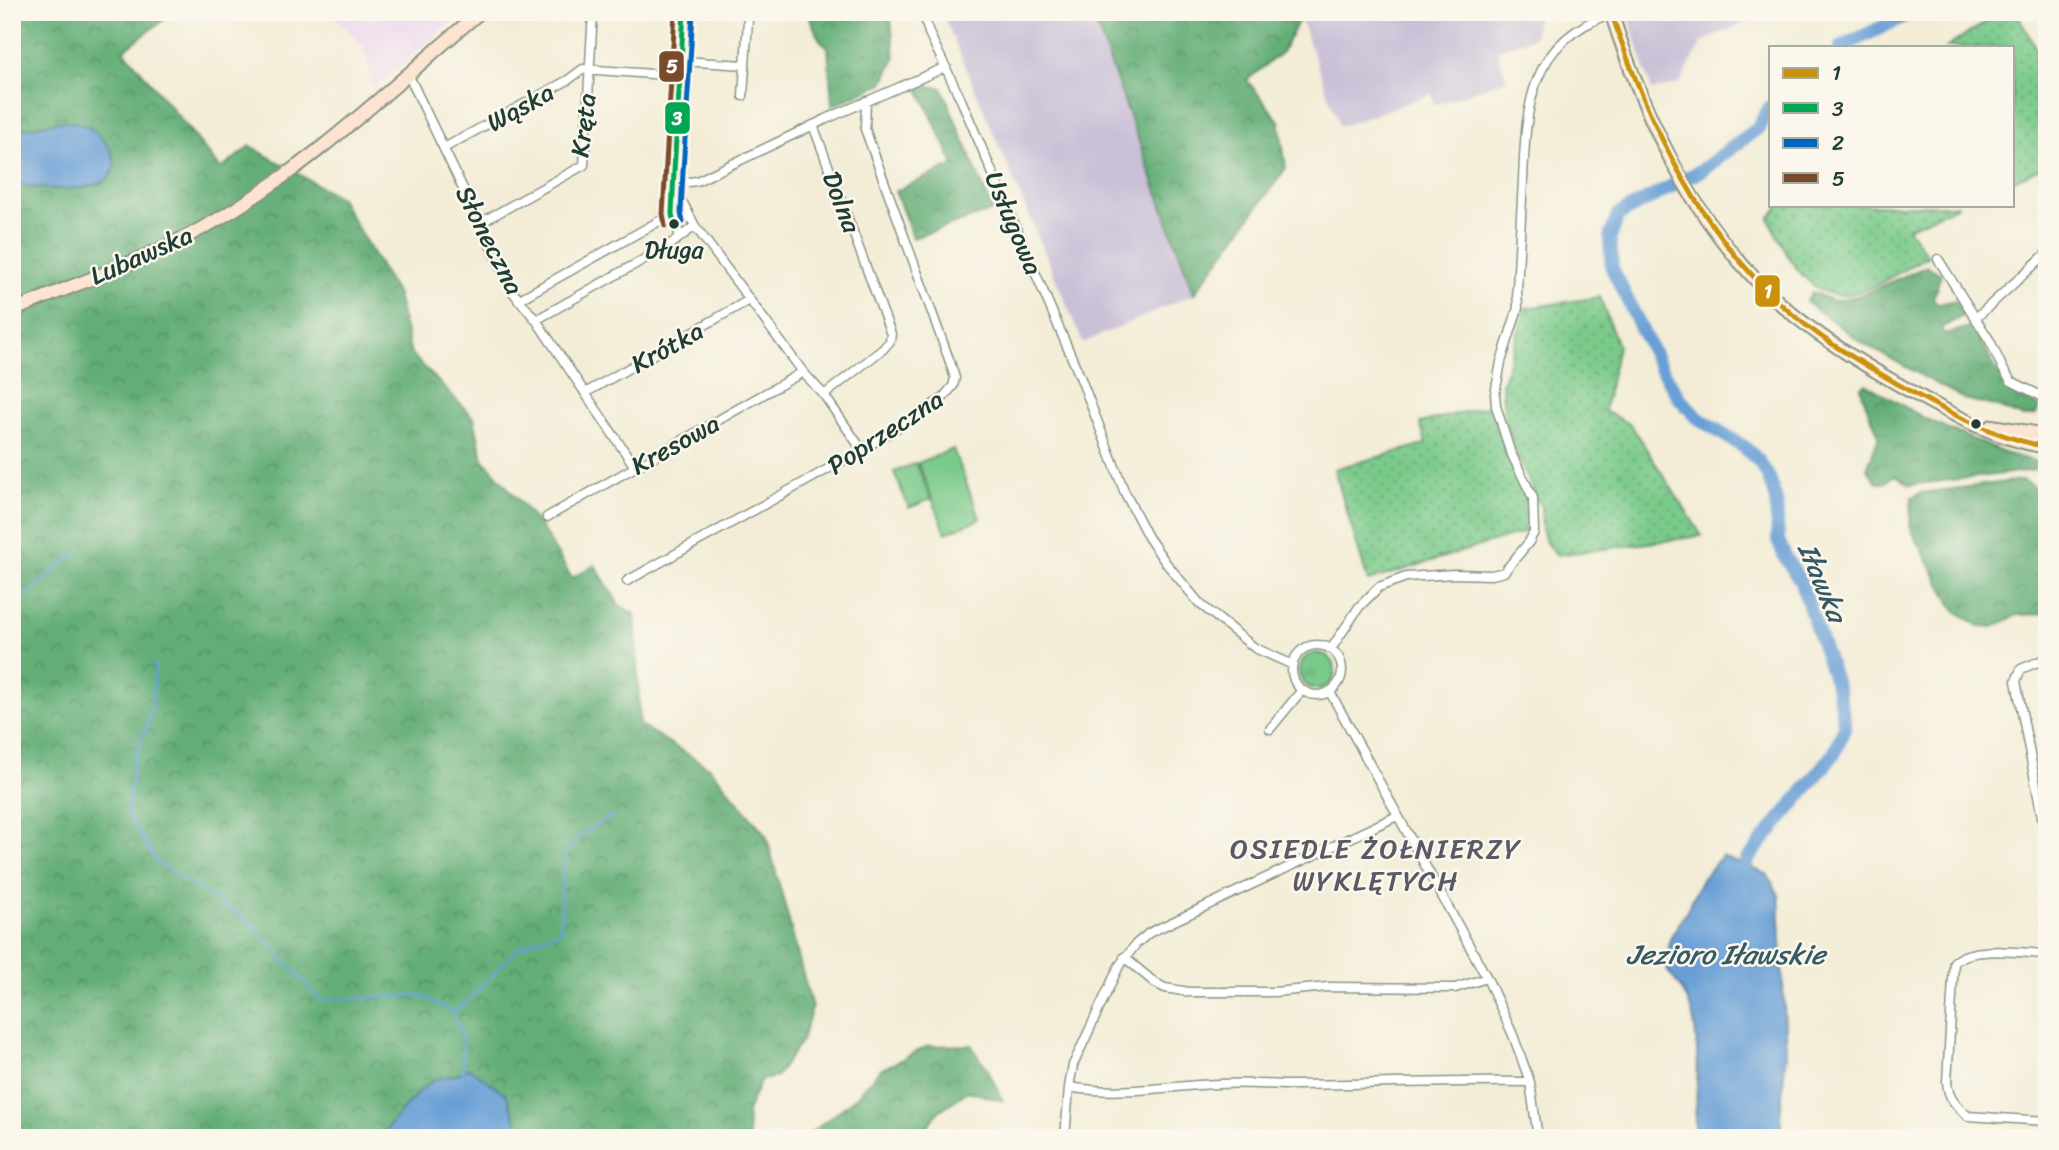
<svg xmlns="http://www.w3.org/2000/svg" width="2059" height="1150" font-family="Sriracha,sans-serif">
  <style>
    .built { fill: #e9d2ed }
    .industrial { fill: #c9bfd7 }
    .grass { fill: url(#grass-tufts); stroke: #4c8460; stroke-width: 2 }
    .forest { fill: url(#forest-crowns); stroke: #417656; stroke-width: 2 }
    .park { fill: url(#park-dots); stroke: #4c8460; stroke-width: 2 }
    .pitch { fill: #7aca8b; stroke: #4c8460; stroke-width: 2 }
    .water { fill: #679fd6; stroke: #436e85; stroke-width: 2 }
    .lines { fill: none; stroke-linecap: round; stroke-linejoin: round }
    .stream { stroke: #679fd6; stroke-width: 2.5 }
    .river { stroke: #679fd6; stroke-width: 14 }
    .minor-casing { stroke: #899586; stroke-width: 11 }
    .secondary-casing { stroke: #899586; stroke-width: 16 }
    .minor { stroke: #fff; stroke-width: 8 }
    .secondary { stroke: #fde4d1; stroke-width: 12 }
    .bus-1-casing { stroke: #fbf7ec; stroke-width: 10 }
    .bus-2-casing { stroke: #fbf7ec; stroke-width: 10 }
    .bus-3-casing { stroke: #fbf7ec; stroke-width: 10 }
    .bus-4-casing { stroke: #fbf7ec; stroke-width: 10 }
    .bus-1 { stroke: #cc910a; stroke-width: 5 }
    .bus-2 { stroke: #00a651; stroke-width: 5 }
    .bus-3 { stroke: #0065bd; stroke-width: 5 }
    .bus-4 { stroke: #7a4b2a; stroke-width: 5 }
    .bus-dot { fill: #1f3d34; stroke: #fbf7ec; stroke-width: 2.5 }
    .labels { text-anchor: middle; stroke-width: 5; stroke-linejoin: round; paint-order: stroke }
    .bus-label { font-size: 24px; fill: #1f3d34; stroke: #fbf7ec }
    .street-label { font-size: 26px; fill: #1f3d34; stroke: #fbf7ec }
    .water-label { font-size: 28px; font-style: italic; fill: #355a65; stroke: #fbf7ec }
    .neighbourhood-label { font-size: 28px; letter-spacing: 2px; fill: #595a65; stroke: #fbf7ec }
    .line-badge { stroke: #fbf7ec; stroke-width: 2.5 }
    .badge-label { font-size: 19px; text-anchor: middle; font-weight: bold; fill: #fff }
  </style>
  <defs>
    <pattern id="grass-tufts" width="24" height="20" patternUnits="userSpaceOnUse" patternTransform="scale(1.75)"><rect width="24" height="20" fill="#7aca8b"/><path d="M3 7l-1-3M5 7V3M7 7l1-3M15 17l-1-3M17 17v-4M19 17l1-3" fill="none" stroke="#63a572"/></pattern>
    <pattern id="forest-crowns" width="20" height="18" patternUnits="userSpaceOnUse" patternTransform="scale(1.75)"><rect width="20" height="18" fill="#63ae77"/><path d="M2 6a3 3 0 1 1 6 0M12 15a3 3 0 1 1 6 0" fill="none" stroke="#518f62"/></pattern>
    <pattern id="park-dots" width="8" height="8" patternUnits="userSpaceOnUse" patternTransform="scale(1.75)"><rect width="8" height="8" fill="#7aca8b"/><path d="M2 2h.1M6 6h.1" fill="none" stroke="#63a572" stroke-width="1.8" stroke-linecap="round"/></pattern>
  </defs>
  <rect width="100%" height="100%" fill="#fbf7ec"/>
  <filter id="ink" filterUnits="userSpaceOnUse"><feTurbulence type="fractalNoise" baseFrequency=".0143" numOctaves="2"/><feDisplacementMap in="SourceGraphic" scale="14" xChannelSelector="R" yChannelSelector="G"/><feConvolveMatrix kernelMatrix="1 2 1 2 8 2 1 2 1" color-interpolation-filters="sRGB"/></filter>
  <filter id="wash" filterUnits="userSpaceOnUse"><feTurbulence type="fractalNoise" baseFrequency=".00686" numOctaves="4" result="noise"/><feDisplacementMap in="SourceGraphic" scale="28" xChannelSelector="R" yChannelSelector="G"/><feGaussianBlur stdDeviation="1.57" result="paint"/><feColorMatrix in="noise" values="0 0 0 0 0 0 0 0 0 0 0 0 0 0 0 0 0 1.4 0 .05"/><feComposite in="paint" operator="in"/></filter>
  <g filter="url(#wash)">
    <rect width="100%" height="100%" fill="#f3edd7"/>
    <path class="built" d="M342,12H451L459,16L374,88L363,46L335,18Z"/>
    <path class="industrial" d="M942,12H1092L1194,294L1083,343Z
      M1298,12H1538L1534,37L1497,50L1507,79L1435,105L1431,94L1340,127Z
      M1627,12H1769L1702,42L1680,83L1652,91Z"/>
    <path class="grass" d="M1299 671a18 18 0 1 1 36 0a18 18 0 1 1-36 0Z"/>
    <path class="forest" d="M12,12H174L124,50L221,169L250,146L340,198L397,295L411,354L474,418L483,459L539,524L572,578L595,565L619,605L635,614L640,725L710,768L766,835L812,1008L802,1040L776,1077L761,1080L747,1112L749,1138H527L519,1128L506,1094L463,1073L433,1081L381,1138H12V181C36,194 76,188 102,183L62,121L17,130L12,136Z
      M807,12H890L895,58L883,83L832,106L828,47L820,40Z
      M1092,12H1298L1300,18L1282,52L1247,80L1279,121L1286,168L1194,294Z
      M917,85L942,88L993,211L913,238L895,191L954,165Z
      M1927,266L1941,274L1933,299L1939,304L1959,299L1963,316L1941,328L1944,335L1972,326L2006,387L2039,406L2036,415L2022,417L1998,407L1964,399L1864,344L1806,302L1812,292L1834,301L1858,296Z
      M1866,384L1926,419L2004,453L2035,461V470L1910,485L1896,475L1884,483H1877L1867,468L1879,436C1875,425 1861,396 1861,387Z
      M2022,480L2032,485L2037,492L2047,538V614L2017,615L1991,628L1981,627L1956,611L1951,604L1910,527L1912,497L1921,493Z
      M971,1045L987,1068L1003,1101L968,1091L939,1111L918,1138H804L854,1099L880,1070L928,1046Z"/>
    <path class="park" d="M1995,12H2016L2047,69V165L2012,181V47H1947L1986,22Z
      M1781,205H1959L1908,228L1928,256C1904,269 1877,288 1850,294C1808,303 1782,248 1769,218Z
      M1600,297L1618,346L1604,411L1631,425L1702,536L1557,555L1546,543L1542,528L1541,507L1515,451L1504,416L1502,384L1526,308Z
      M1489,406L1506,452L1531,508L1530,530L1368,581L1334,469L1426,444L1420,423Z"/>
    <path class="pitch" d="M953,449L980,519L946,533L918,463Z
      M916,463L931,499L909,508L894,472Z"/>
    <path class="water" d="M62,121C69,122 77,123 84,125C100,132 124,158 110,176C97,194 30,191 12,181V136L17,130Z
      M1722,856L1767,874L1779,895L1786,1052L1780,1117L1783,1138H1694C1696,1099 1701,1056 1693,1017C1690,1000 1678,983 1667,970L1670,938L1688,909L1702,879Z
      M469,1068L506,1094L519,1128L527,1138H381C389,1124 420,1088 433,1081C444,1075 458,1077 469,1068Z"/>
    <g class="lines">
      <path class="stream" d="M12,606L75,554
        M155,664L152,711L134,762L127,813L157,863L251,922L320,1000L421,995L452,1012
        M463,1073L462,1036L452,1012L466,1003L518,948L561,930C561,912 560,863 569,848C579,833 598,824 613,815"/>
      <path class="river" d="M1841,47L1913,12
        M1743,886L1747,860L1834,754L1845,726L1838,690L1801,582L1785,557L1778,540L1776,500L1769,478L1758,460L1744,447L1698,418L1680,399L1659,365L1612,268L1610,238L1618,215L1702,170L1758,128L1770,107"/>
    </g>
  </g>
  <g filter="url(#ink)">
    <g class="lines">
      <g class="minor-casing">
        <path id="minor" d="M923,12L929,33L962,102L1081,379L1125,493L1148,537L1166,563L1200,604L1255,648L1293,665
          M681,61L745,65
          M408,74L512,291L536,320L635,467
          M743,96L748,20
          M813,125L891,334L890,341L883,349L824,395
          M444,148L568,80L583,69L680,76
          M673,184L695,226L803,372L824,395L862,450
          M673,184L697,181L826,119L946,67
          M480,223L584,165L593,12
          M680,235L674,224L672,214L684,12
          M1938,259L1990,341L2003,369L2011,381L2047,399
          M518,300L672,214
          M1976,318L2047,253
          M536,320L671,244L695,226
          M585,393L749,300
          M547,517L803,372
          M627,581L862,450L942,399L953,386L955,378L950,362L865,129L866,101
          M1292 670a25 25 0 1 1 50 0a25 25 0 1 1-50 0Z
          M1331,649L1359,607L1379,587L1406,577L1455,574L1492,575L1504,572L1529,542L1534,532L1533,498L1510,451L1496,406L1495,394L1501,362L1518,308L1517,289C1519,253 1521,217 1523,180C1526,105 1529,42 1612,13
          M2047,658L2021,669L2016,681L2047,843
          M1330,692L1487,978L1513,1035L1530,1082L1538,1138
          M1270,729L1302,690
          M2047,954C2022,953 1973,945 1954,962L1947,1082C1948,1098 1956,1106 1968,1116L2047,1121
          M1124,957L1155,983L1165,988L1189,992H1274L1328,987L1455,988L1487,978
          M1069,1087C1118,1096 1167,1086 1217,1084C1243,1082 1270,1085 1296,1085C1374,1084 1452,1081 1530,1082
          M1065,1138L1069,1087L1073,1065L1119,966L1136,944L1149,933L1397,816"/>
      </g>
      <g class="secondary-casing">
        <path id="secondary" d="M1611,12C1646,122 1695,228 1783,306C1821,339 1866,366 1910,391C1953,415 1998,440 2047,447
          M12,311C77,283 146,260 208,225C308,169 393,86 480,12
          M1992,426L2047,435"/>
      </g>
      <use href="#minor" class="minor"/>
      <use href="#secondary" class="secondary"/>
      <g class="bus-1-casing">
        <path id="bus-1" d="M1611,12C1648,122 1696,227 1783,306C1818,338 1860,362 1901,386C1947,412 1994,437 2047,447"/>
      </g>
      <g class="bus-2-casing">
        <path id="bus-2" d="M674,224L672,214L674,171L684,12"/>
      </g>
      <g class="bus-3-casing">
        <path id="bus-3" d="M683,222L681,213L683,171L693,13"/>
      </g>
      <g class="bus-4-casing">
        <path id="bus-4" d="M665,226L663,214L675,12"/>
      </g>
      <use href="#bus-1" class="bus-1"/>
      <use href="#bus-2" class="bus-2"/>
      <use href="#bus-3" class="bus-3"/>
      <use href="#bus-4" class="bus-4"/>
    </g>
  </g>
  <g class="bus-dot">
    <circle cx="674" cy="224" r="6"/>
    <circle cx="1976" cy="424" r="6"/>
  </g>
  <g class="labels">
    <g class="bus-label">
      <text x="674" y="258">Długa</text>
    </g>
    <g class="street-label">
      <text transform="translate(520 107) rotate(-29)" y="9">Wąska</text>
      <text transform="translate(583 125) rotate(-83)" y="9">Kręta</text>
      <text transform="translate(842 202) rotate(69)" y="9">Dolna</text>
      <text transform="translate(1014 223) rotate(67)" y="9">Usługowa</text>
      <text transform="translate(490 240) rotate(63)" y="9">Słoneczna</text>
      <text transform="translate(141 255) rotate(-24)" y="9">Lubawska</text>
      <text transform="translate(667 347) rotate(-29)" y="9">Krótka</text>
      <text transform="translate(885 432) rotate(-33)" y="9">Poprzeczna</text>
      <text transform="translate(675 444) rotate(-29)" y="9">Kresowa</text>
    </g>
    <g class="water-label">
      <text transform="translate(1823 582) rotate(67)" y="10">Iławka</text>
      <text x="1726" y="964">Jezioro Iławskie</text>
    </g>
    <g class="neighbourhood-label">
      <text x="1376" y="858">OSIEDLE ŻOŁNIERZY<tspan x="1376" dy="32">WYKLĘTYCH</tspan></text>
    </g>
  </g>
  <g class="line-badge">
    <rect x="658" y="50" width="27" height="33" rx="7" fill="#7a4b2a"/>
    <rect x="664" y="101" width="27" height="34" rx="7" fill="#00a651"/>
    <rect x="1754" y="274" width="27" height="34" rx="7" fill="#cc910a"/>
  </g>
  <g class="badge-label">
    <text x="672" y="73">5</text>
    <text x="677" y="125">3</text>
    <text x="1768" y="298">1</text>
  </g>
  <rect width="2059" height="1150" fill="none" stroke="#fbf7ec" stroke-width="42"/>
  <rect x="1769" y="46" width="245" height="161" fill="#fbf7ec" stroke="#a3ada2" stroke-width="2"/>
  <rect x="1783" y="68" width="35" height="10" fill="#cc910a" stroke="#a3ada2" stroke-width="2"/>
  <text x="1832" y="80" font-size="21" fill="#1f3d34">1</text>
  <rect x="1783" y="103" width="35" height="10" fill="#00a651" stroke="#a3ada2" stroke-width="2"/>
  <text x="1832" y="116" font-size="21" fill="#1f3d34">3</text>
  <rect x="1783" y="138" width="35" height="10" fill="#0065bd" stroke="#a3ada2" stroke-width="2"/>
  <text x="1832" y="150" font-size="21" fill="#1f3d34">2</text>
  <rect x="1783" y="173" width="35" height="10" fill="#7a4b2a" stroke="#a3ada2" stroke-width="2"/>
  <text x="1832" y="186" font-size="21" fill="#1f3d34">5</text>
</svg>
